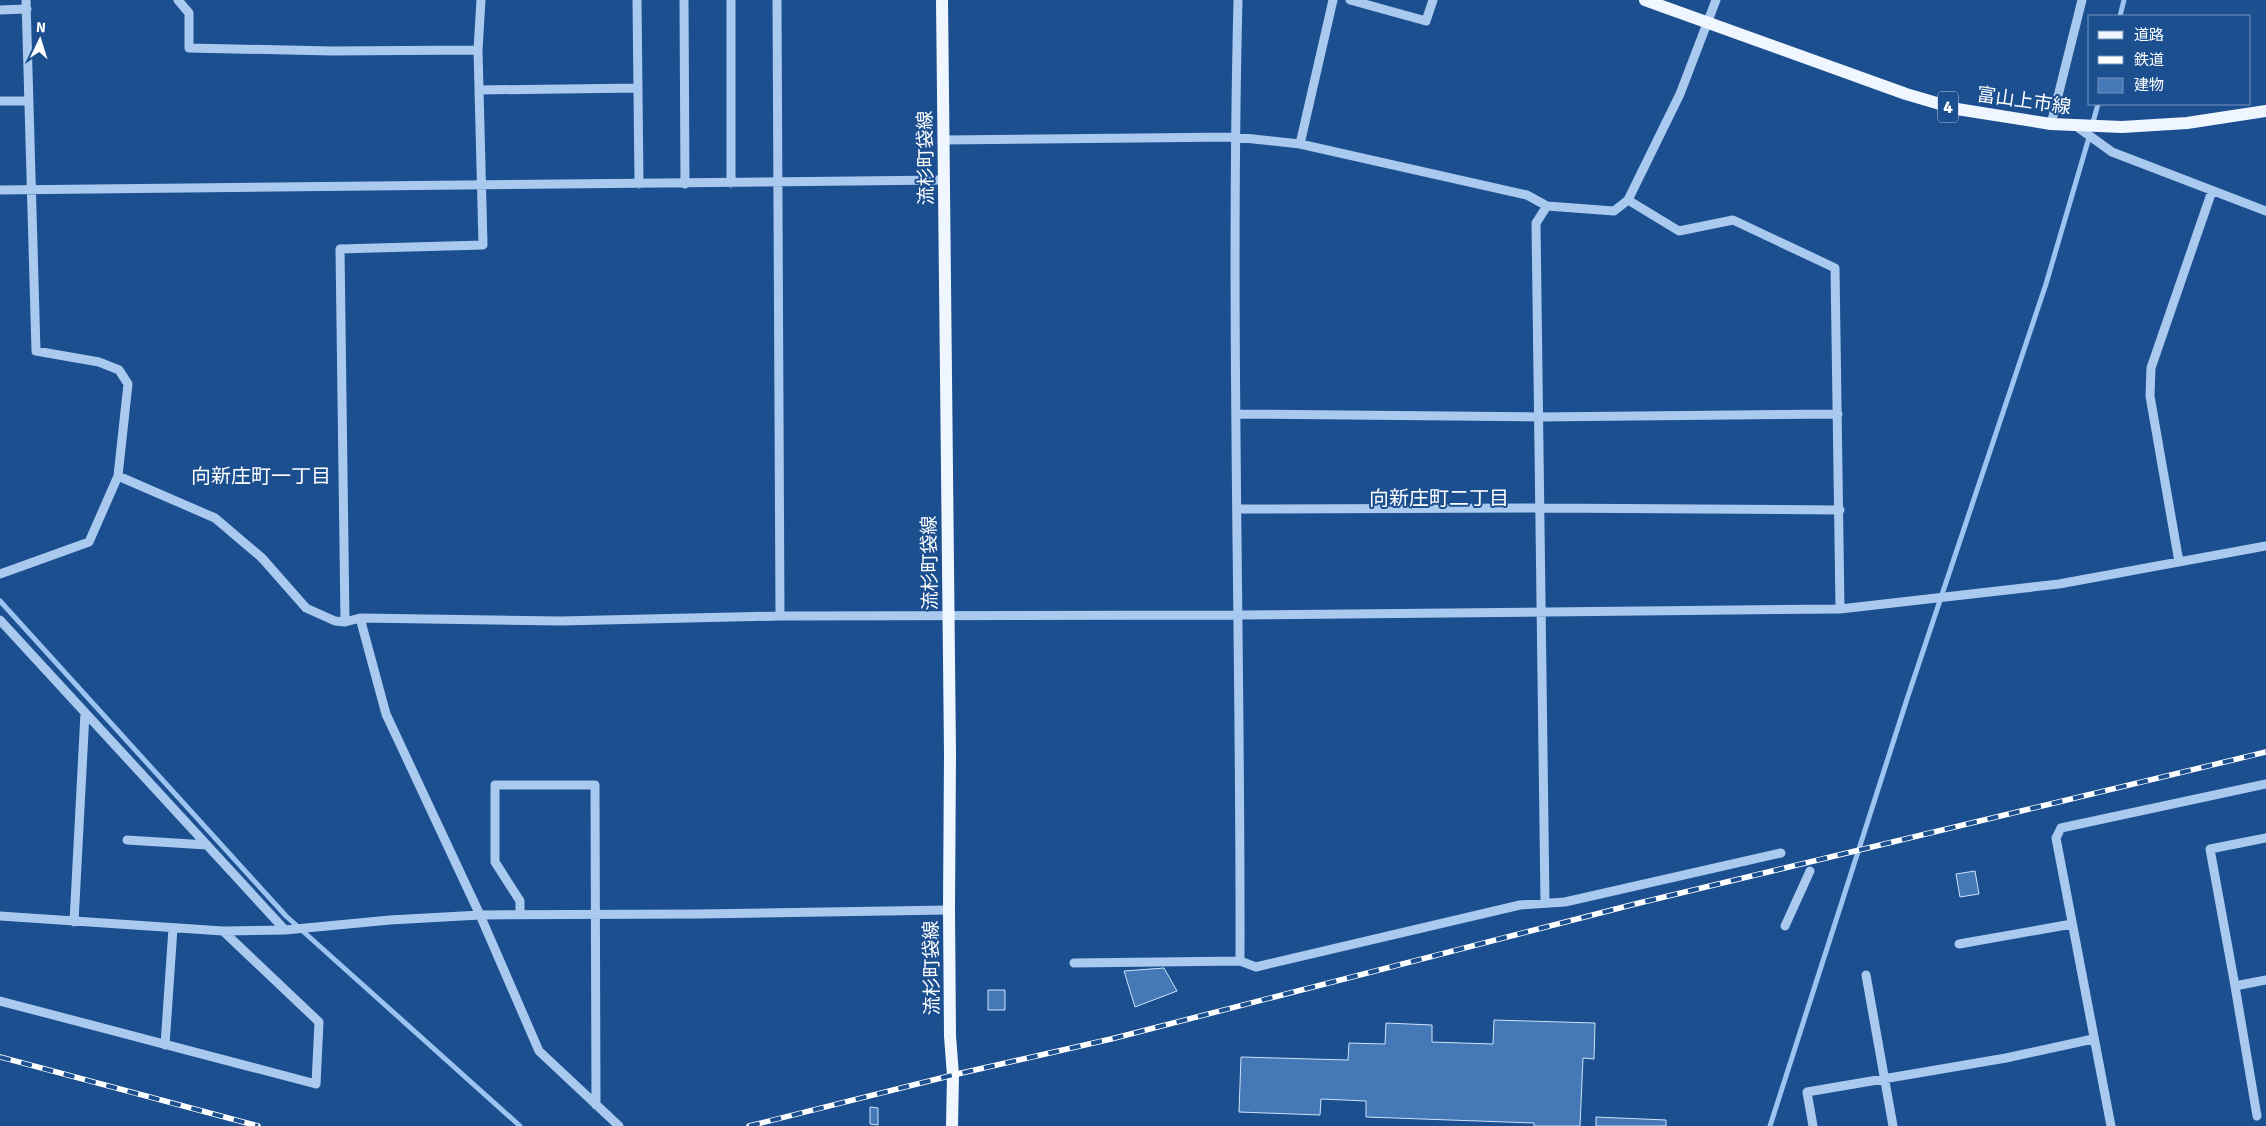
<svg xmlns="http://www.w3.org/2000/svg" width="2266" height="1126" font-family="Signika,'Noto Sans JP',sans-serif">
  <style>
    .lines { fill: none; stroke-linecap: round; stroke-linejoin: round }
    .stream { stroke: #9cc4f0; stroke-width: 5 }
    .building { fill: #4478b7; stroke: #cfe3fa }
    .minor { stroke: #a9c9ee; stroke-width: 9 }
    .major { stroke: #f0f6ff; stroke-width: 12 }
    .rail-casing { stroke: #fff; stroke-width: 5.5 }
    .rail { stroke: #1b4f8f; stroke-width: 4; stroke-dasharray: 11; stroke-linecap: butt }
    .labels { text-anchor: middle; stroke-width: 4; stroke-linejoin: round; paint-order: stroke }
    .shield { fill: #1b4f8f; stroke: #bbcadd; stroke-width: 1 }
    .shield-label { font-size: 18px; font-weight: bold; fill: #fff }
    .street-label { font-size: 19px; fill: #fff; stroke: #1b4f8f }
    .neighbourhood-label { font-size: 20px; fill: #fff; stroke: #1b4f8f }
  </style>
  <rect width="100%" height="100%" fill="#1b4f8f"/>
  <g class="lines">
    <path class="stream" d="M2120,16L2124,0
      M2092,126L2098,104
      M0,601L286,916L520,1126
      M1770,1126L1908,696L2046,284L2090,134"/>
  </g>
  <path class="building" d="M1975,871L1979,894L1960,897L1956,874Z
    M1164,968L1177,991L1135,1007L1124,971Z
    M988,990H1005V1010H988Z
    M1494,1020L1595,1023L1594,1059L1583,1058L1580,1126H1534V1123L1366,1117V1101L1321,1099L1320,1115L1239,1112L1241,1057L1348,1060L1349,1043L1385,1044L1386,1023L1432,1025V1042L1493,1044Z
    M870,1107L878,1108V1125L870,1124Z
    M1596,1117L1666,1120V1126H1596Z"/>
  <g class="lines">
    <path class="minor" d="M178,0L189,13V48L332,51L478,50
      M637,0L639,184
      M684,0L685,184
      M731,0V183
      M777,0L780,616
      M1238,0C1230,320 1241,641 1240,961
      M1350,0L1426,21L1433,0
      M0,10L27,9
      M479,90L638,88
      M0,101H29
      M2051,124L2082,0
      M2076,126L2112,152L2266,211
      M944,140L1235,137L1300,144L1527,195L1547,206L1614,211L1628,200L1680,94L1716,0
      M1300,144L1333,0
      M0,190L944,180
      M1628,200L1679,231L1733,220L1835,268L1840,609
      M1237,414L1539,417L1838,414
      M118,476L215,518L262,558L306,608L335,621L345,622L360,618L561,621L780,616L1239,615L1840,609L2059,584L2266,546
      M1238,509L1541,508L1840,510
      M2179,562L2150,396L2151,368L2212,191
      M0,574L89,542L118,476L128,384L119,370L99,362L36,351L26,0
      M360,618L386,714L480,915L539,1051L619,1126
      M0,620L285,930
      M345,622L340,249L483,245L478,50L481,0
      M127,840L207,845
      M1545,903L1536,223L1547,206
      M520,914V901L495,862V785H595L596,1105
      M0,916L223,931L285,930L390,920L480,915L698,914L949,910
      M74,922L85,713
      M1785,926L1810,871
      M1959,944L2072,924
      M1074,963L1240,961L1256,967L1520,905L1565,902L1781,853
      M1866,975L1893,1126
      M2235,986L2210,849L2266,838
      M0,1001L316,1084L319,1022L223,931
      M165,1045L173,928
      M2257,1116L2235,986L2266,980
      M1813,1126L1807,1092L2006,1058L2093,1039
      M2111,1126L2056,838L2061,828L2266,784"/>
    <path class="major" d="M942,0L950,753L949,910L950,1036L953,1075L952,1126
      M1645,0L1906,94L1957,109L2051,124L2122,127L2187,123L2266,111"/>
    <g class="rail-casing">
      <path id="rail" d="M0,1057L258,1126
        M749,1126L953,1075L1111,1039L1635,904L2266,752"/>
    </g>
    <use href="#rail" class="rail"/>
  </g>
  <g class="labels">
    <rect class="shield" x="1938" y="91.5" width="20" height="31" rx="4"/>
    <g class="shield-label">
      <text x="1948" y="113">4</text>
    </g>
    <g class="street-label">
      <text transform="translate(2024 100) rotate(8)" y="7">富山上市線</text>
      <text transform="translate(925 158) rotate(-91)" y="7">流杉町袋線</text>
      <text transform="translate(929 563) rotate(-91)" y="7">流杉町袋線</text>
      <text transform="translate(931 968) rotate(-91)" y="7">流杉町袋線</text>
    </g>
    <g class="neighbourhood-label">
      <text x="261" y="483">向新庄町一丁目</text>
      <text x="1439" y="505">向新庄町二丁目</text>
    </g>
  </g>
  <rect x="2088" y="15" width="162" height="90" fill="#1b4f8f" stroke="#7695bc"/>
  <rect x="2098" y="31" width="25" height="8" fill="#f0f6ff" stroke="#7695bc"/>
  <text x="2134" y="40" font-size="15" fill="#ffffff">道路</text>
  <rect x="2098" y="56" width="25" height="8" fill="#ffffff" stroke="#7695bc"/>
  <text x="2134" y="65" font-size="15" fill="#ffffff">鉄道</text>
  <rect x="2098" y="78" width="25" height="15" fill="#4478b7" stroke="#7695bc"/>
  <text x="2134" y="90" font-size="15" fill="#ffffff">建物</text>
  <g transform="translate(40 40) rotate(4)" stroke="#1b4f8f" stroke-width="4" paint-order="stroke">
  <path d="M0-4L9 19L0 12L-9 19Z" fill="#ffffff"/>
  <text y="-8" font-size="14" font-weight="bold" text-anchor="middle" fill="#ffffff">N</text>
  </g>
</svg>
